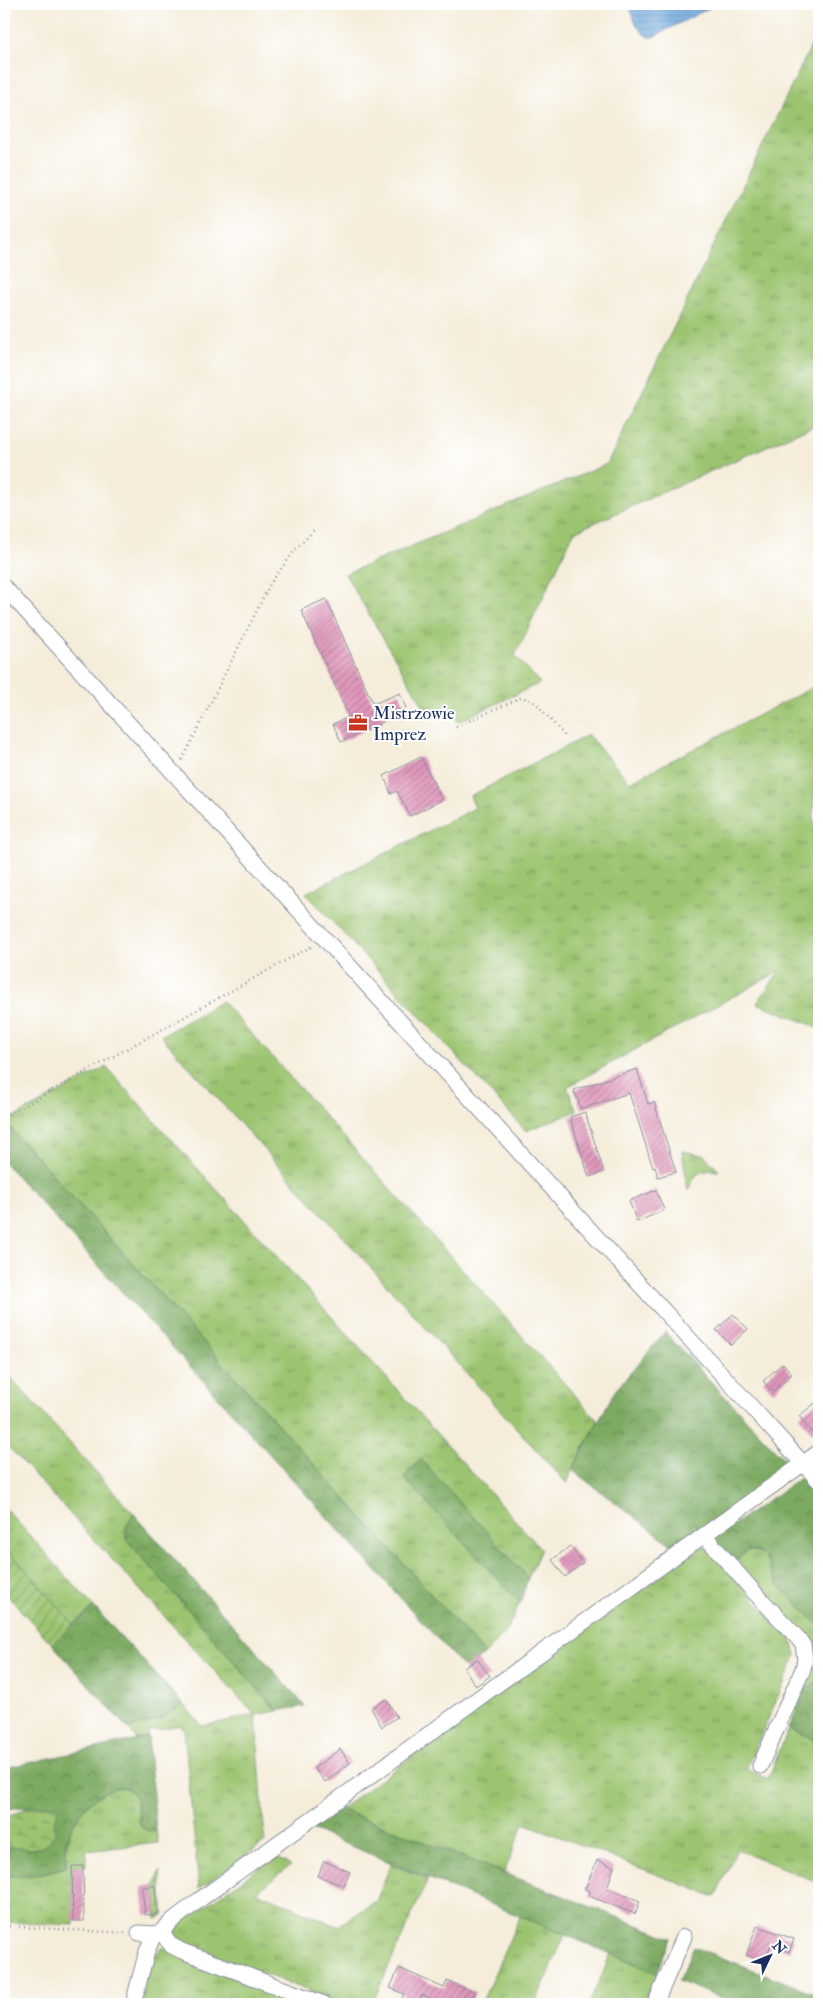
<svg xmlns="http://www.w3.org/2000/svg" width="823" height="2008" font-family="'IM FELL Double Pica',serif">
  <style>
    .grass { fill: url(#grass-tufts); stroke: #5c7a67 }
    .forest { fill: url(#forest-crowns); stroke: #4c6c60 }
    .wetland { fill: url(#wetland-marsh); stroke: #5c7a67 }
    .garden { fill: url(#garden-furrows); stroke: #5c7a67 }
    .water { fill: url(#water-rules); stroke: #42699c }
    .building { fill: url(#building-hatch) }
    .lines { fill: none; stroke-linecap: round; stroke-linejoin: round }
    .minor-casing { stroke: #888e9c; stroke-width: 17 }
    .path { stroke: #888e9c; stroke-width: 2.5; stroke-dasharray: 1 4; stroke-linecap: butt }
    .minor { stroke: #fff; stroke-width: 15 }
    .labels { text-anchor: middle; stroke-width: 4; stroke-linejoin: round; paint-order: stroke }
    .poi-label { font-size: 18px; fill: #1b2f5e; stroke: #fff; text-anchor: start }
  </style>
  <defs>
    <pattern id="grass-tufts" width="24" height="20" patternUnits="userSpaceOnUse" patternTransform="scale(1.25)"><rect width="24" height="20" fill="#9cc470"/><path d="M3 7l-1-3M5 7V3M7 7l1-3M15 17l-1-3M17 17v-4M19 17l1-3" fill="none" stroke="#7ea05f"/></pattern>
    <pattern id="forest-crowns" width="20" height="18" patternUnits="userSpaceOnUse" patternTransform="scale(1.25)"><rect width="20" height="18" fill="#7daa62"/><path d="M2 6a3 3 0 1 1 6 0M12 15a3 3 0 1 1 6 0" fill="none" stroke="#668b54"/></pattern>
    <pattern id="wetland-marsh" width="20" height="14" patternUnits="userSpaceOnUse" patternTransform="scale(1.25)"><rect width="20" height="14" fill="#9cc470"/><path d="M1 5h8M5 5V1M11 12h8M15 12V8" fill="none" stroke="#7ea05f"/></pattern>
    <pattern id="garden-furrows" width="10" height="10" patternUnits="userSpaceOnUse" patternTransform="scale(1.25)"><rect width="10" height="10" fill="#9cc470"/><path d="M-1 1l2-2M0 10L10 0M9 11l2-2" fill="none" stroke="#7ea05f"/></pattern>
    <pattern id="water-rules" width="6" height="5" patternUnits="userSpaceOnUse" patternTransform="scale(1.25)"><rect width="6" height="5" fill="#68a3d9"/><path d="M0 2.5h6" fill="none" stroke="#5585b3"/></pattern>
    <pattern id="building-hatch" width="6" height="6" patternUnits="userSpaceOnUse" patternTransform="scale(1.25)"><rect width="6" height="6" fill="#e097bb"/><path d="M-1 1l2-2M0 6l6-6M5 7l2-2" fill="none" stroke="#b57c9b"/></pattern>
  </defs>
  <rect width="100%" height="100%" fill="#fff"/>
  <filter id="ink" filterUnits="userSpaceOnUse"><feTurbulence type="fractalNoise" baseFrequency=".02" numOctaves="2"/><feDisplacementMap in="SourceGraphic" scale="10" xChannelSelector="R" yChannelSelector="G"/><feConvolveMatrix kernelMatrix="1 2 1 2 8 2 1 2 1" color-interpolation-filters="sRGB"/></filter>
  <filter id="wash" filterUnits="userSpaceOnUse"><feTurbulence type="fractalNoise" baseFrequency=".0096" numOctaves="4" result="noise"/><feDisplacementMap in="SourceGraphic" scale="20" xChannelSelector="R" yChannelSelector="G"/><feGaussianBlur stdDeviation="1.12" result="paint"/><feColorMatrix in="noise" values="0 0 0 0 0 0 0 0 0 0 0 0 0 0 0 0 0 1.4 0 .05"/><feComposite in="paint" operator="in"/></filter>
  <g filter="url(#wash)">
    <rect width="100%" height="100%" fill="#f5edda"/>
    <path class="grass" d="M819,30V423L574,532L515,656L540,683L458,722L450,707L430,717L345,574L607,464Z
      M819,647V729H817L813,821L819,822V1028L757,1003L780,971L567,1087L577,1111L526,1131L306,893L475,808L470,796L588,735L630,782L817,685Z
      M222,1001L598,1421L572,1470L567,1484L161,1036Z
      M106,1067L541,1549L528,1578L421,1459L404,1477L520,1603L506,1631L485,1654L5,1122Z
      M682,1151L704,1155L719,1171C699,1169 695,1173 688,1191Z
      M4,1370L134,1514C128,1522 123,1530 127,1540L277,1711L256,1715L265,1842L199,1889L184,1730L181,1725L148,1731V1737L137,1739L128,1729L161,1719L183,1704L202,1726L255,1715L4,1442Z
      M4,1507L94,1607L74,1624L4,1546Z
      M704,1545L792,1639L796,1656L746,1769L768,1779L789,1728L819,1742V1883L737,1849L715,1897L524,1823L504,1873L340,1809Z
      M748,1550L759,1552L766,1559L774,1577L781,1588L819,1626V1652L734,1562Z
      M819,1657V1682L805,1689Z
      M119,1787C141,1789 136,1810 141,1827L148,1831L156,1830L158,1843L86,1851V1866H72L74,1925L4,1922V1876H30L66,1867C66,1859 65,1850 67,1843C70,1824 87,1800 104,1792C108,1789 114,1788 119,1787Z
      M274,1857L291,1865L257,1892L338,1926L376,1901L391,1864L428,1879L372,2004H342L189,1945L177,1935L175,1928Z
      M160,1871L164,1914L157,1919L155,1886Z
      M520,1916L565,1935L535,2004H481Z
      M161,1948H165L309,2004H140L150,1961Z
      M611,1954L657,1973L643,2004H589Z"/>
    <path class="forest" d="M5,1122L485,1654L464,1668L4,1162Z
      M665,1332L789,1465L676,1548L572,1470L615,1391Z
      M421,1459L528,1578L520,1603L404,1478Z
      M803,1476L819,1495V1626L781,1588L774,1577L766,1559L759,1552L748,1550L734,1562L713,1539Z
      M134,1514L305,1706L277,1711L127,1540C123,1530 128,1522 134,1514Z
      M94,1607L183,1704L161,1719L128,1729L52,1644Z
      M819,1682V1742L789,1728L805,1689Z
      M148,1737L156,1830L148,1831L141,1827C138,1816 139,1802 133,1793C129,1787 122,1786 116,1788C92,1794 71,1819 66,1844C65,1851 66,1859 66,1867L30,1876H4V1849L37,1841L32,1809L20,1807L4,1810V1768Z
      M340,1809L671,1938L657,1973L312,1830Z
      M694,1947L819,1995V2004H735L678,1981Z"/>
    <path class="wetland" d="M53,1806L58,1812L54,1823L55,1834L43,1847L29,1849L4,1846V1820C18,1809 35,1805 53,1806Z"/>
    <path class="garden" d="M4,1546L74,1624L52,1644L4,1592Z"/>
    <path class="water" d="M637,4H717L651,38C641,36 631,18 631,8Z"/>
    <g id="blocks">
      <path class="building" d="M326,599L373,704L400,693L406,708L381,718L383,722L341,742L333,724L349,717L301,610Z
        M421,757L442,800L410,816L397,791L391,794L384,776Z
        M637,1069L648,1104L654,1102L676,1172L658,1177L655,1167L653,1168L629,1093L581,1109L574,1090Z
        M585,1112L604,1172L589,1177L570,1117Z
        M656,1190L664,1210L637,1222L629,1201Z
        M733,1314L748,1329L731,1345L716,1330Z
        M783,1363L792,1374L773,1392L763,1381Z
        M819,1400V1427L812,1433L799,1416Z
        M570,1546L583,1563L565,1577L552,1560Z
        M477,1659L490,1676L476,1686L464,1668Z
        M386,1699L397,1717L382,1727L371,1708Z
        M340,1749L350,1763L325,1782L314,1768Z
        M597,1860L614,1867L607,1888L640,1901L635,1914L589,1896L590,1891L585,1889Z
        M324,1861L350,1872L344,1886L318,1876Z
        M72,1866H83L84,1921H73Z
        M155,1886L157,1914L145,1915L142,1887Z
        M757,1926L794,1939L789,1952L771,1945L764,1962L746,1955Z
        M399,1968L444,1988L447,1981L475,1992L470,2004H444L422,1995L416,2004H399L404,1994L390,1988Z"/>
    </g>
  </g>
  <g filter="url(#ink)">
    <use href="#blocks" fill-opacity="0" stroke="#888e9c" stroke-width="1"/>
    <g class="lines">
      <g class="minor-casing">
        <path id="minor" d="M4,587L819,1481
          M704,1535L754,1592L796,1636L803,1645L805,1659L803,1669L760,1766
          M161,1932L172,1946L182,1951L324,2004
          M139,1933L154,1934L161,1932L173,1920L202,1898L819,1452
          M133,2004L147,1951L154,1934
          M655,2004L684,1937"/>
      </g>
      <path class="path" d="M456,727L522,697L536,703L565,736
        M182,760L270,584L295,550L314,530
        M4,1117L312,946
        M4,1926L125,1933"/>
      <use href="#minor" class="minor"/>
    </g>
  </g>
  <defs>
    <g id="office-bare" transform="scale(1.5)"><path d="M-6-3h4V-5.5h4V-3h4V5H-6ZM-1-4.5V-3h2v-1.5ZM-6 0V1H6V0Z" fill="#c8321e" stroke="#fff" stroke-width="2.5" paint-order="stroke"/></g>
  </defs>
  <g fill-rule="evenodd">
    <use href="#office-bare" x="358" y="723"/>
  </g>
  <g class="labels">
    <g class="poi-label">
      <text x="373" y="719">Mistrzowie<tspan x="373" dy="21">Imprez</tspan></text>
    </g>
  </g>
  <rect width="823" height="2008" fill="none" stroke="#fff" stroke-width="20"/>
  <g transform="translate(770 1956) rotate(47)" stroke="#ffffff" stroke-width="4" paint-order="stroke">
  <path d="M0-4L9 19L0 12L-9 19Z" fill="#1b2f5e"/>
  <text y="-8" font-size="14" font-weight="bold" text-anchor="middle" fill="#1b2f5e">N</text>
  </g>
</svg>
